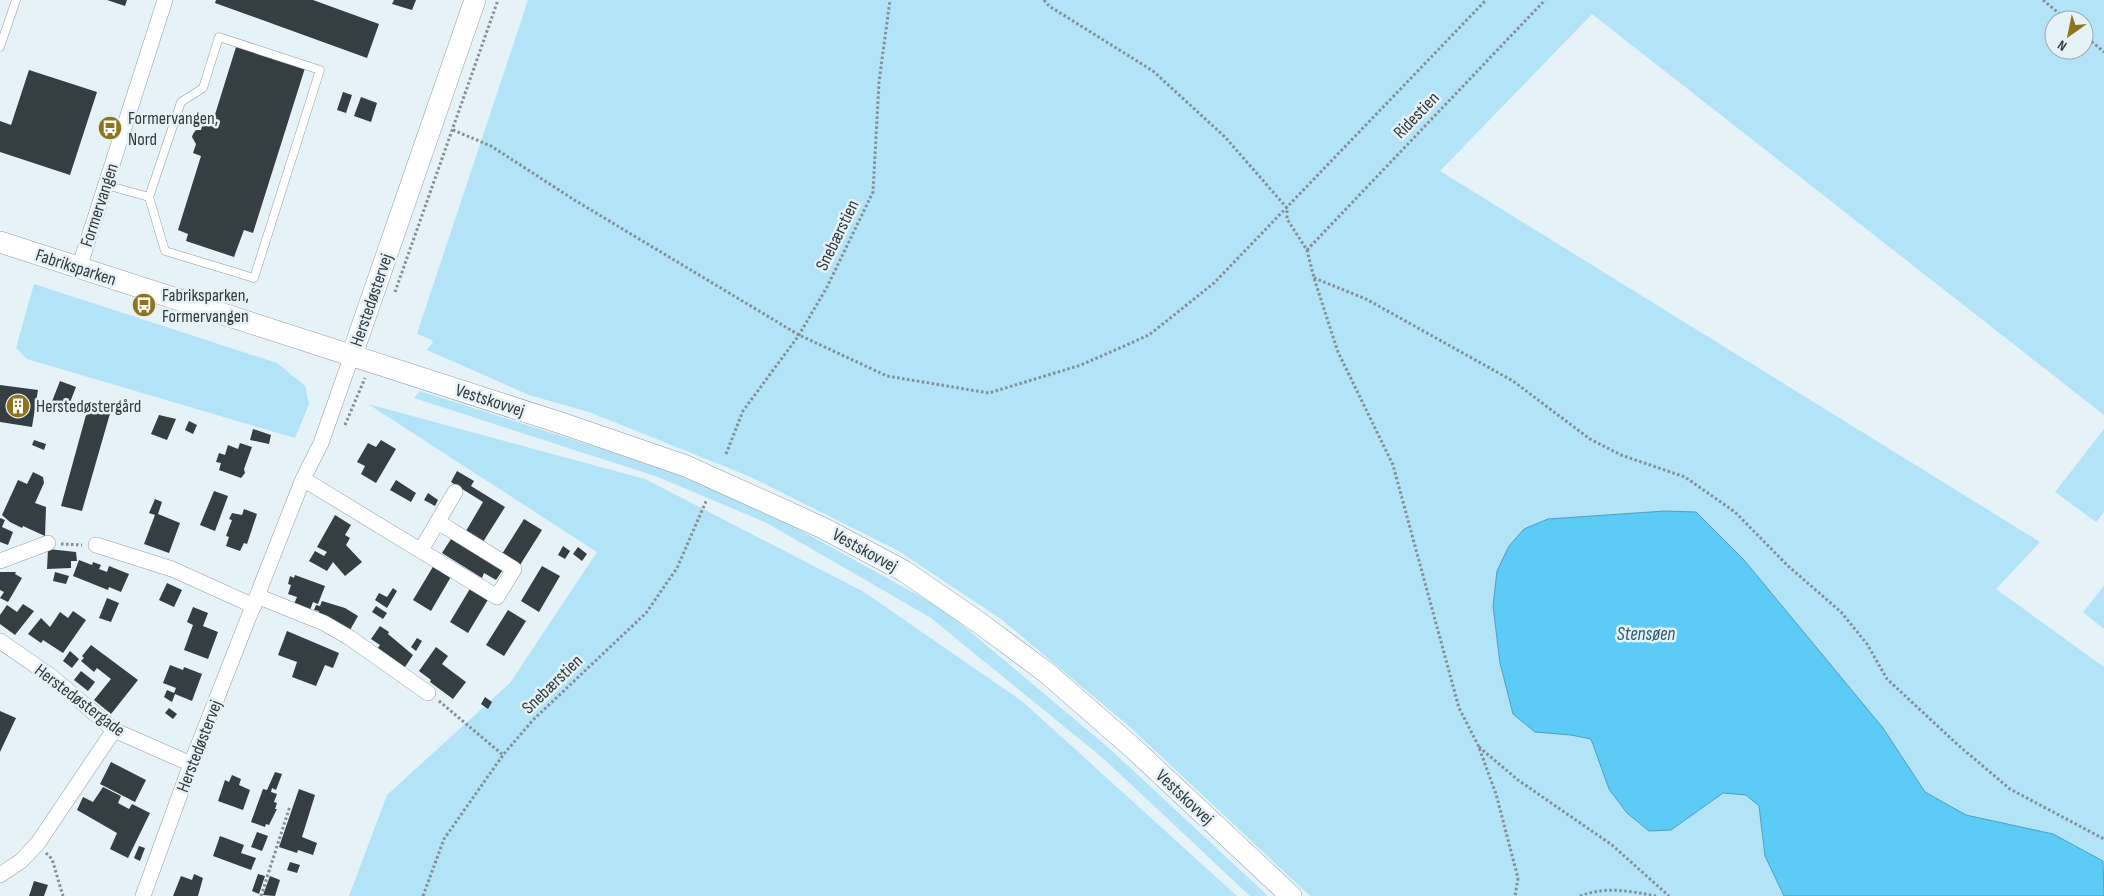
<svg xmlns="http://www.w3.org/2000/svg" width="2104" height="896" font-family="'Sofia Sans Condensed',sans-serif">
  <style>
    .green { fill: #b2e3f7; fill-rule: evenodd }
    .water { fill: #5ccbf5; stroke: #50a0be }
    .building { fill: #343e43 }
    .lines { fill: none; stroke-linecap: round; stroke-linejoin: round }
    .lane-casing { stroke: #919da3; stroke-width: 9 }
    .street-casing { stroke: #919da3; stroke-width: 16 }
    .secondary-casing { stroke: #919da3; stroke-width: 22 }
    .path { stroke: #858e92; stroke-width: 3; stroke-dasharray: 2.5 2.5; stroke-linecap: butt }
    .lane { stroke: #fff; stroke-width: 8 }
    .street { stroke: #fff; stroke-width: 15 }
    .secondary { stroke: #fff; stroke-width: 21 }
    .labels { text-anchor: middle; stroke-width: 5; stroke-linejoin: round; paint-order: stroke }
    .street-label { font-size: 18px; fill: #353a3c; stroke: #e5f2f8 }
    .poi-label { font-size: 18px; fill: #353a3c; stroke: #e5f2f8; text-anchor: start }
    .water-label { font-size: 19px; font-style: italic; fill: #2d5b6d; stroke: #e5f2f8 }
  </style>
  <rect width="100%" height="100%" fill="#e5f2f8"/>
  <path class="green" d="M528,0H2104V415L1592,14L1440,171L2040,542L1996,589L2104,667V896H1310L1130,727L1001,619L897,550L751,477L589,412L529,395L427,350L433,342L432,340L417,334ZM2054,20H2084V50H2054Z
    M34,284L277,363L305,386L309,404L295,438L27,359L16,348Z
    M420,391L662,468L773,515L943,609L1110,749L1268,896H1250L1104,759L931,618L767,523L658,477L414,398Z
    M368,404L645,479L864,592L1023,702L1237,896H349L387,795L510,683L597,552Z
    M2104,429V512L2096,522L2055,492Z
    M2104,586V629L2083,612Z"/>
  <path class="water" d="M1665,511L1696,512L1744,560L1883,728L1925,792L1966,815L2053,834L2103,861L2104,896H1784L1765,856L1759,806L1746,795L1723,793L1671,830L1649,831L1627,813L1609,789L1591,739L1571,735L1535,732L1513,714L1500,663L1493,606L1497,571L1509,546L1524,529L1548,519Z"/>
  <path class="building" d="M107,0H127L125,6Z
    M216,0H313L379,24L367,58L215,3Z
    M394,0H416L412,10L392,4Z
    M236,47L305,68L253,233L244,230L234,257L186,241L188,234L178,230L201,156L193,153L196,144L192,137L193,134L196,130H201L204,118L213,121Z
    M29,70L97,92L70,175L0,152V121L11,125Z
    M343,92L352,95L346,113L337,110Z
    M361,97L377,103L371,122L354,116Z
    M60,381L76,387L67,410L51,404Z
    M0,385L38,390L32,427L0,422Z
    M89,404L111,410L82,511L61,506Z
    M159,415L176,419L167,440L151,434Z
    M189,421L197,425L193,434L185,430Z
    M253,429L271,435L269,444L250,440Z
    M34,440L46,444L44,450L32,445Z
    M381,440L396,449L376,483L361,474L365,466L357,462L368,443L376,447Z
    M240,443L252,447L244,469L245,473L241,478L219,470L221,463L216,462L219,453L225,455L228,445L238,449Z
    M457,471L474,481L471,486L505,507L483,542L466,531L483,502L451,482Z
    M33,472L43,477L44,483L35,503L46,507L45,536L23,526L22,528L10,522L2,515L18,480L27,484Z
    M396,480L416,493L411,502L390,490Z
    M214,491L228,496L215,531L200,525Z
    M428,493L438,500L435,506L424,500Z
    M155,499L162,502L158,514L180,523L169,553L144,544L155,515L149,513Z
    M244,509L257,514L247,544L244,543L240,551L226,546L229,537L226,536L232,520L229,519L232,513L242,515Z
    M335,515L351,525L345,535L350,538L346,545L362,562L345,576L333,562L327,571L309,561L315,551L324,556L327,552L317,547Z
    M0,518L5,520L2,527L13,532L8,545L0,542Z
    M524,519L542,530L520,565L502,554Z
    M453,536L504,568L496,580L484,573L482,578L442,553Z
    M563,546L570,551L565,559L558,555Z
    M578,547L587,554L582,561L573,554Z
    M48,549L76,552L77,561H71V568L47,569Z
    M79,560L92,565L93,562L101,565L99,569L107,572L109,566L129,574L121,592L109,587L108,590L73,576Z
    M434,565L452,575L431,611L413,600Z
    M542,566L560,576L539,612L521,601Z
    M0,572H16L15,574L22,578L8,602L0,598L4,592L0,590Z
    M55,572L69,576L66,584L53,581Z
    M295,575L325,586L318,604L313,602L310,610L294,604L297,597L288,594L291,585L288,584L290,576L294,578Z
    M167,583L182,590L174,607L159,600Z
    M471,587L489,598L468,633L450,622Z
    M393,588L397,591L387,608L375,600L379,593L387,597Z
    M107,598L119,603L111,622L99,618Z
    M322,601L345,608L358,616L350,630L317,615L319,611L314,610L316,605L320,606Z
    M23,604L34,611L15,635L0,624V615L7,605L17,612Z
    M376,606L387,613L383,619L372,612Z
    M193,607L208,613L203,626L218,632L208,659L184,650L193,625L187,622Z
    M508,610L526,621L504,656L486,645Z
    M73,611L86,620L63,653L43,640L41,643L28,634L41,618L50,627L60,612L68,618Z
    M380,626L389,632L388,634L413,655L405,667L378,648L380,645L371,639Z
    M287,631L339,653L333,668L325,665L316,686L292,677L297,662L278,655Z
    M417,638L422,641L416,651L411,647Z
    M91,645L138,680L111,714L94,700L111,679L97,668L94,672L81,661L84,658L82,656Z
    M436,647L448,656L442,664L466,682L453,699L430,682L431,680L419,671Z
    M70,651L79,659L72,668L63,661Z
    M170,665L183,670L184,667L202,674L192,701L175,694L172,702L164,697L167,690L174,693L176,688L163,683Z
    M81,671L95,682L88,691L74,680Z
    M485,697L492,702L488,709L481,704Z
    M169,708L177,714L173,719L165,713Z
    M0,711L16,718L0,752Z
    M111,762L146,780L135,802L100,784Z
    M275,772L282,774L276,790L272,788L271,792L277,794L274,802L277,803L275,809H277L269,825L266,824L265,827L251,822L263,789L267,790Z
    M232,775L241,779L239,785L250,790L243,810L218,801L225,780L229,782Z
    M103,787L121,796L118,803L129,809L132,804L150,813L128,858L110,849L117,833L77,810L83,797L93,802Z
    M299,789L315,795L302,837L317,843L313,855L298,850L297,853L279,847Z
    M257,832L268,836L262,851L251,847Z
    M220,836L244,845L241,853L256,858L251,870L213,856Z
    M139,846L145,848L140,861L134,858Z
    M290,862L300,865L297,873L287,870Z
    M194,874L203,878L198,896H173L181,876L192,880Z
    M258,874L265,876L259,894L252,891Z
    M270,876L280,880L275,896L263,895Z
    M34,881L48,885L44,896H29Z"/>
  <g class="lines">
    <g class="lane-casing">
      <path id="lane" d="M219,37L320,70L254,278L165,251L149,197L181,102L203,88Z
        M0,47L16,0
        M106,185L149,197"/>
    </g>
    <g class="street-casing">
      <path id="street" d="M79,268L165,0
        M303,479L497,597L514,569L438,522
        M96,545L172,569L254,606
        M421,550L455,492
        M0,561L48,543
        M257,596L324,623L350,638L428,693
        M0,641L52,677L114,730L191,764
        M0,875L21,861L38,843L114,730
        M143,896L191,764L303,479L321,443L352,355"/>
    </g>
    <g class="secondary-casing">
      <path id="secondary" d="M0,242L564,424L686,466L823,528L904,571L981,624L1047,673L1134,749L1291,896
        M352,355L475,0"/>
    </g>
    <path class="path" d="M1044,0L1049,6L1153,71L1225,137L1287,208V219L1307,250L1314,278L1338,352L1393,465L1459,708L1478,745L1496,794L1518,878L1515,896
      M2043,0L2067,20
      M2084,35L2104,52
      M453,130L491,146L576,201L799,335L887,376L989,393L1081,365L1149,335L1214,283L1486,0
      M1307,250L1545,0
      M1314,278L1366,299L1513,381L1590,439L1621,455L1685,477L1735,512L1787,565L1841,612L1867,644L1887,679L1958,745L2010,789L2104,839
      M395,292L498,0
      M345,425L365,378
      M726,454L743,411L799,335L827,287L873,192L879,82L890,0
      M61,544L82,545
      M439,701L503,755
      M1479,747L1518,780L1612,845L1669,896
      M46,853L52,859L63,896
      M261,896L290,806
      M423,896L444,839L503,755L533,720L646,613L677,568L707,499
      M1580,896C1606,886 1629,891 1656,896"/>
    <use href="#lane" class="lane"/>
    <use href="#street" class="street"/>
    <use href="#secondary" class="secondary"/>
  </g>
  <defs>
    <g id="bus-disc" transform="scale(1.25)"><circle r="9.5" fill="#90741a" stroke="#e5f2f8"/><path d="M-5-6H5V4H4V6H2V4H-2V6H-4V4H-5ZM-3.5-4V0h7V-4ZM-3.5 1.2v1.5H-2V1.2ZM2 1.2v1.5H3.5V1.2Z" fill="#fff"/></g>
    <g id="building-disc" transform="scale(1.25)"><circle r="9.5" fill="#90741a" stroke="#e5f2f8"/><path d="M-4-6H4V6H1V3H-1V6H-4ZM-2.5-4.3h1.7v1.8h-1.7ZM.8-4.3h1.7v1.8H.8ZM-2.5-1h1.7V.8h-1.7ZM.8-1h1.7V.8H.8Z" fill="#fff"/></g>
  </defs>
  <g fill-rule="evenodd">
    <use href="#bus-disc" x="110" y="128"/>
    <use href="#bus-disc" x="144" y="305"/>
    <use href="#building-disc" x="18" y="406"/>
  </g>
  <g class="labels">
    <g class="street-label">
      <text transform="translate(1416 115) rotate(-46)" y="6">Ridestien</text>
      <text transform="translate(99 205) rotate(-72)" y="6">Formervangen</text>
      <text transform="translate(837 235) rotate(-64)" y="6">Snebærstien</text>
      <text transform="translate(76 267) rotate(18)" y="6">Fabriksparken</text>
      <text transform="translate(371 300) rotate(-71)" y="6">Herstedøstervej</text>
      <text transform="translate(490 400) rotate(18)" y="6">Vestskovvej</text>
      <text transform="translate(865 550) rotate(29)" y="6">Vestskovvej</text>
      <text transform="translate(552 684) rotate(-44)" y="6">Snebærstien</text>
      <text transform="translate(80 700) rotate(37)" y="6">Herstedøstergade</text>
      <text transform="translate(199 746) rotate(-69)" y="6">Herstedøstervej</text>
      <text transform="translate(1185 797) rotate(43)" y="6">Vestskovvej</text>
    </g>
    <g class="poi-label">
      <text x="128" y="124">Formervangen,<tspan x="128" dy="21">Nord</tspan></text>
      <text x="162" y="301">Fabriksparken,<tspan x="162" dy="21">Formervangen</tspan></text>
      <text x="36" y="412">Herstedøstergård</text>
    </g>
    <g class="water-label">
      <text x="1646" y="640">Stensøen</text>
    </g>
  </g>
  <g transform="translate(2069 35) rotate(213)"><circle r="24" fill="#e5f2f8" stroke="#9fa8ad"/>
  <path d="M0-4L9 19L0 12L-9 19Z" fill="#90741a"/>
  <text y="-8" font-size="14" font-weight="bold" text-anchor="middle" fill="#353a3c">N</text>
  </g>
</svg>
